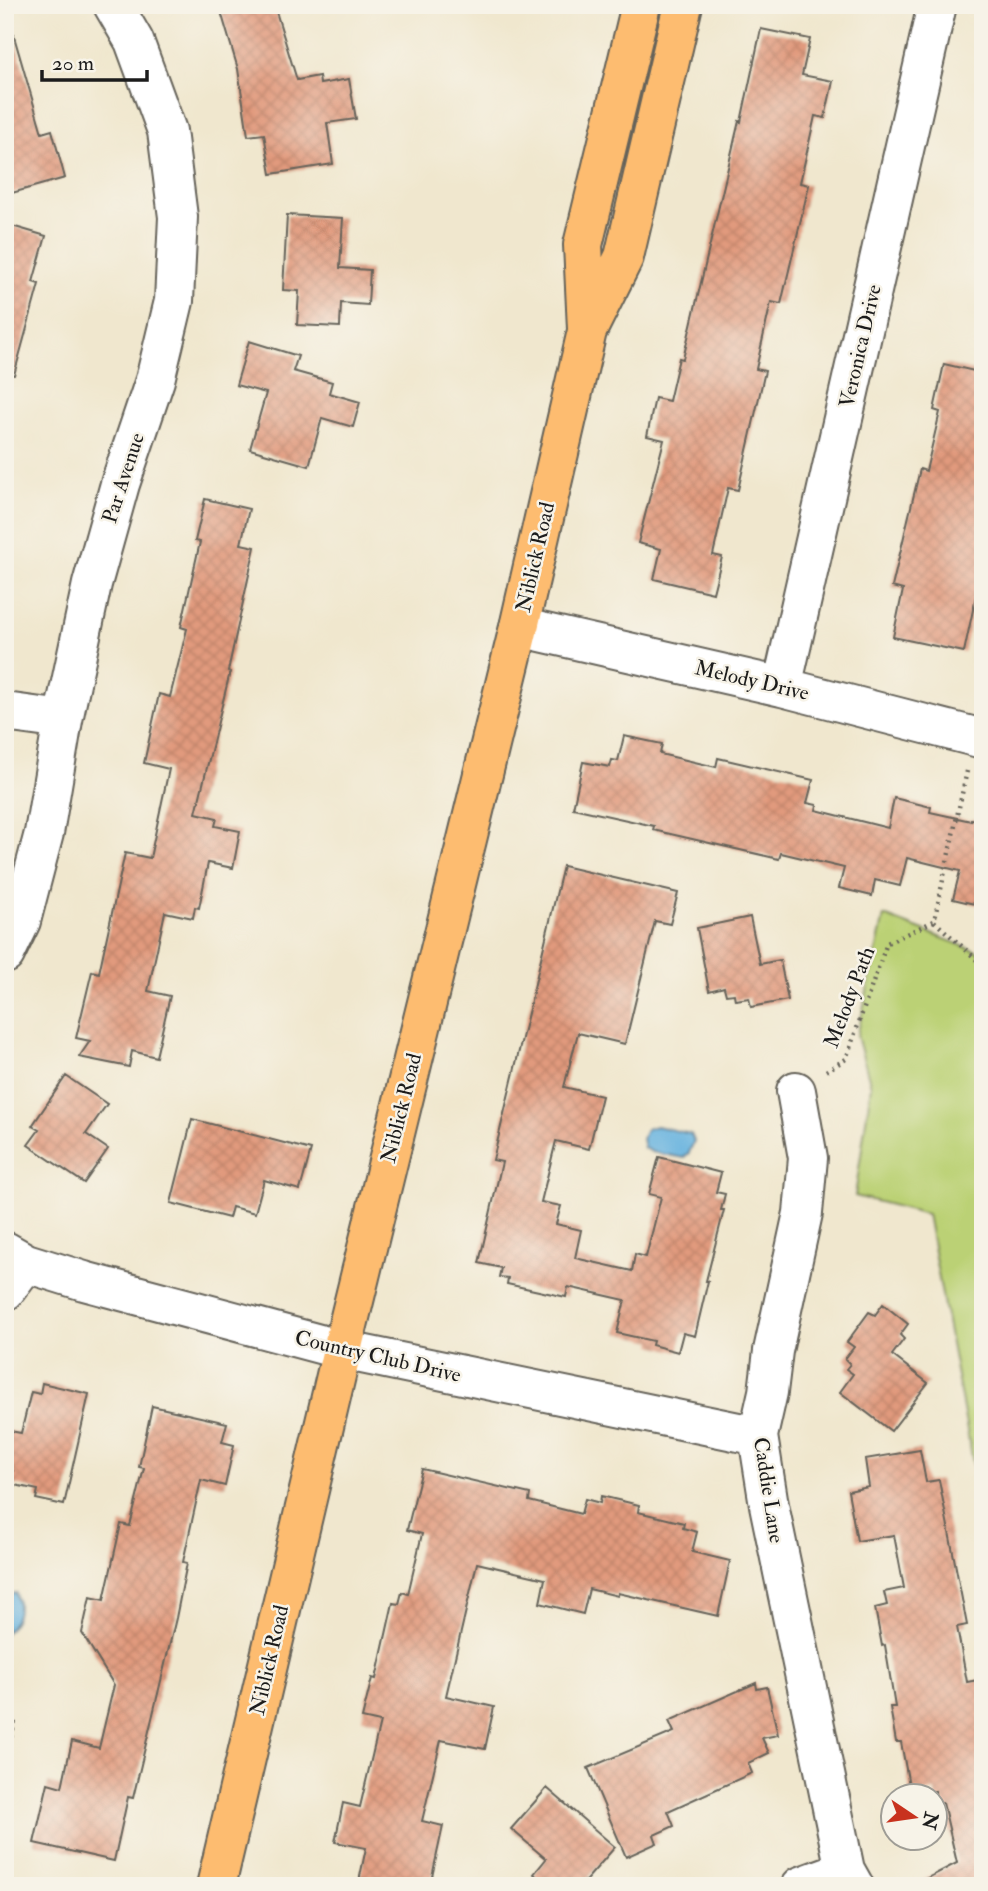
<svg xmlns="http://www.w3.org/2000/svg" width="988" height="1891" font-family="'IM FELL Double Pica',serif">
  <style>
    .park { fill: #bbd175; stroke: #6c7648; stroke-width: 2 }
    .water { fill: #66b2df; stroke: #41677e; stroke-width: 2 }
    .building { fill: url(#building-cross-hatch) }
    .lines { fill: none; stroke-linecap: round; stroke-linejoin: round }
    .minor-casing { stroke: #66635a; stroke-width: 42 }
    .major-casing { stroke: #66635a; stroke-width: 42 }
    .path { stroke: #66635a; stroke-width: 4.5; stroke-dasharray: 2 5; stroke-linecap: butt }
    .minor { stroke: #fff; stroke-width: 38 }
    .major { stroke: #fdbc6f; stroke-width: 38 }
    .labels { text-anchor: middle; stroke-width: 5; stroke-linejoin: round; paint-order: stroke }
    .street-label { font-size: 21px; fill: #1c1c1c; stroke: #f7f3e8 }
  </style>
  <defs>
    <pattern id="building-cross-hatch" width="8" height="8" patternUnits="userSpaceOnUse" patternTransform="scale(1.75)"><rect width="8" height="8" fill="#e19a7d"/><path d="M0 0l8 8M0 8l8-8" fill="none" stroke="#c0846b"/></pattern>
  </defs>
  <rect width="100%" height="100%" fill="#f7f3e8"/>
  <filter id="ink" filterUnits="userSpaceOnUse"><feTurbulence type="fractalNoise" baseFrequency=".0143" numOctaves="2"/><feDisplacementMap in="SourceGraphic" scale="14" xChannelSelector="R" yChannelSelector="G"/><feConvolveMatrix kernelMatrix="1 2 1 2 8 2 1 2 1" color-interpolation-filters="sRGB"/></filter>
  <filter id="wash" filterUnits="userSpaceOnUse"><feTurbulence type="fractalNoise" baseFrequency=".00686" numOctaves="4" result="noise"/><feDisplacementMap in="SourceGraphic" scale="28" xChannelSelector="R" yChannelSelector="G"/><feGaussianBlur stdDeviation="1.57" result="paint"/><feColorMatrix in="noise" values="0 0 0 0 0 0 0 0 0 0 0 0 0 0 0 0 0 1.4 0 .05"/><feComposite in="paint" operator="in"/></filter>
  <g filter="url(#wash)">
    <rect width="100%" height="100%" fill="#f0e7ce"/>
    <path class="park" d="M884,916L979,952L983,962V1517L927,1214L855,1196L871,1086L857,1036Z"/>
    <path class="water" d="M656,1126L691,1134L694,1141L689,1153L683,1158L652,1152L644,1148L642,1139L646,1129Z
      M16,1593C21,1610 17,1621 5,1633V1595Z"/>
    <g id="blocks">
      <path class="building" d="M219,5H274L297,80L319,76L320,84L349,79L356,119L327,123L333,164L271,174L264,134L248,136L238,69Z
        M761,29L810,39L802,75L833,81L825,118L815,116L800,183L809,185L781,304L771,302L756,369L765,371L738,490L728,488L713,555L722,557L713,593L654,579L661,549L638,543L664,440L647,436L655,398L669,401L679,358L683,359L739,121L741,122Z
        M13,33L42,133L52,130L65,178L5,195V34Z
        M287,215L343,218L340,268L370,270L368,305L341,303L340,327L297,325L299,291L283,290Z
        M5,224L46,236L33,282L39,284L14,375L5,374Z
        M249,341L298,356L293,371L332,382L329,393L360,402L353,427L322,418L309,466L250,449L266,393L236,385Z
        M944,364L983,373V563L964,652L893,637L903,590L892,587L920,469L926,471L940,412L934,410Z
        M205,499L249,509L241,544L255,547L228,671L230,672L196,813L217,818L215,826L240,831L233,868L208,863L199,908L195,907L193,918L165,912L148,991L170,996L156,1057L132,1051L129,1067L79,1057L90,1041L76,1038L92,971L99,973L125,853L150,858L169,769L144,763L159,694L170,697L187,629L181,627L200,542L195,541Z
        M624,736L662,744L660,754L716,767L718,758L813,780L807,803L817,805L816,810L888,828L894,798L931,807L930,812L971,821V819L983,820V906L953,899L960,871L907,858L900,886L875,880L872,896L839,888L844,868L781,853L779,859L653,830L654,826L573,808L583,762L610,767L612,760L618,761Z
        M563,866L678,893L670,924L655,921L625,1044L578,1033L564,1087L602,1096L589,1149L556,1141L541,1202L561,1206L556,1224L581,1230L575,1258L632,1271L635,1254L646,1257L661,1197L649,1194L659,1157L721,1173L716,1192L725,1194L721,1210H724L706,1281H708L695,1336L683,1333L678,1352L652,1345L653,1341L617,1333L625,1300L568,1287L566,1297L507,1284L508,1278L499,1277L501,1268L479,1263L502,1162L493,1160Z
        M750,917L760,964L780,960L788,1000L751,1007L749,998L735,1000L734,994L726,995L724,987L709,991L697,928Z
        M66,1076L107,1104L86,1134L108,1149L84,1183L28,1145L39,1130L32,1126Z
        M192,1119L311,1150L300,1190L264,1180L255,1213L232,1207L229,1218L171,1203Z
        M883,1304L908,1324L900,1335L904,1339L892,1355L928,1383L891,1431L840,1392L853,1374L846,1369L850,1364L845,1359L854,1347L847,1342L869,1312L875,1315Z
        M42,1383L89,1394L64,1505L36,1499L38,1490L10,1484L13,1471L5,1469V1430L21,1433L31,1392L40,1394Z
        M152,1406L227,1423L222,1442L234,1445L225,1486L201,1480L183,1562L187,1563L176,1618L133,1798L128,1797L114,1861L34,1843L48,1783L62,1787L72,1741L99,1748L114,1685L82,1633L90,1597L104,1600L121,1524L130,1526L144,1468L139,1467Z
        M920,1450L926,1482L939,1480L967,1625L957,1627L967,1682L983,1679V1886H912L957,1863L943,1803L935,1805V1791L911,1796L901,1742H896L890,1707H895L885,1645L882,1646L875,1608L887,1605L884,1592L904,1588L894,1535L857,1541L848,1491L869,1487L865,1459Z
        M422,1469L530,1494L529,1501L581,1514L585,1499L600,1503L601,1496L639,1505L638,1512L684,1523L683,1528L697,1532L692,1552L730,1561L718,1616L618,1593V1596L589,1589L583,1614L540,1603L545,1579L477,1563L446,1696L494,1707L485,1749L441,1740L422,1821L443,1826L430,1886H358L366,1848L335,1842L343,1803L360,1807L380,1722L362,1718L372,1678L376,1679L393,1603L399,1604L402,1592L408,1594L422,1534L407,1530Z
        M756,1683L757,1689L767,1687L778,1735L762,1738L769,1753L748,1763L752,1773L668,1811L674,1826L654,1835L657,1843L626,1857L588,1768L674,1732L669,1721Z
        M547,1788L615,1847L581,1886H547L534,1874L546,1859L511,1829Z"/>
    </g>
  </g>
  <g filter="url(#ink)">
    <use href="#blocks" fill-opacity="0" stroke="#66635a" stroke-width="2"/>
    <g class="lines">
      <g class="minor-casing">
        <path id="minor" d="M519,627L782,687L983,739
          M782,687L937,5
          M5,712L63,720
          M5,954L21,921L44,833L63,720L92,584L120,484L155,380L174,301L178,217L167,131L134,41L113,5
          M796,1091L808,1158L803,1213L773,1351L768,1392L758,1436L769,1505L845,1870L854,1886
          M5,1251L26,1263L84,1281L342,1350L758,1436
          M5,1291L26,1263
          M801,1886L845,1870"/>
      </g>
      <g class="major-casing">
        <path id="major" d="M587,329L583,245L641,5
          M216,1886L342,1350L519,627L587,331L624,257L683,5"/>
      </g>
      <path class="path" d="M967,771L934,921L976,959L983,976
        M826,1071L846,1059L887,943L934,921
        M5,1712L15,1721L5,1762"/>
      <use href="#minor" class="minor"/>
      <use href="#major" class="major"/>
    </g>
  </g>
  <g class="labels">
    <g class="street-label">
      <text transform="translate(860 346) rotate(-77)" y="7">Veronica Drive</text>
      <text transform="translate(123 478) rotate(-72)" y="7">Par Avenue</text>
      <text transform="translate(535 557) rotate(-77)" y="7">Niblick Road</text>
      <text transform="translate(752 680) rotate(13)" y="7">Melody Drive</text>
      <text transform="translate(849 997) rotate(-69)" y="7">Melody Path</text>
      <text transform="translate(401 1108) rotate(-76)" y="7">Niblick Road</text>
      <text transform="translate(378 1356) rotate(13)" y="7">Country Club Drive</text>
      <text transform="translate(769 1490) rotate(81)" y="7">Caddie Lane</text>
      <text transform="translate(269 1660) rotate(-77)" y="7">Niblick Road</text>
    </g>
  </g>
  <rect width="988" height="1891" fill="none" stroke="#f7f3e8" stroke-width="28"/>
  <g transform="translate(914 1817) rotate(103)"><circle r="33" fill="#f7f3e8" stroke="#9f9d96" stroke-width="2"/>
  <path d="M0-5L12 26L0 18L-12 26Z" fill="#c8321e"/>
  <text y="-10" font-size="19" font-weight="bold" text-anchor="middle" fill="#1c1c1c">N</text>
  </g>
  <path d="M42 70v10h105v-10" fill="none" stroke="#1c1c1c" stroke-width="3.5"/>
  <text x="52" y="70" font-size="21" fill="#1c1c1c" stroke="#f7f3e8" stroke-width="5" paint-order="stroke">20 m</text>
</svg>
